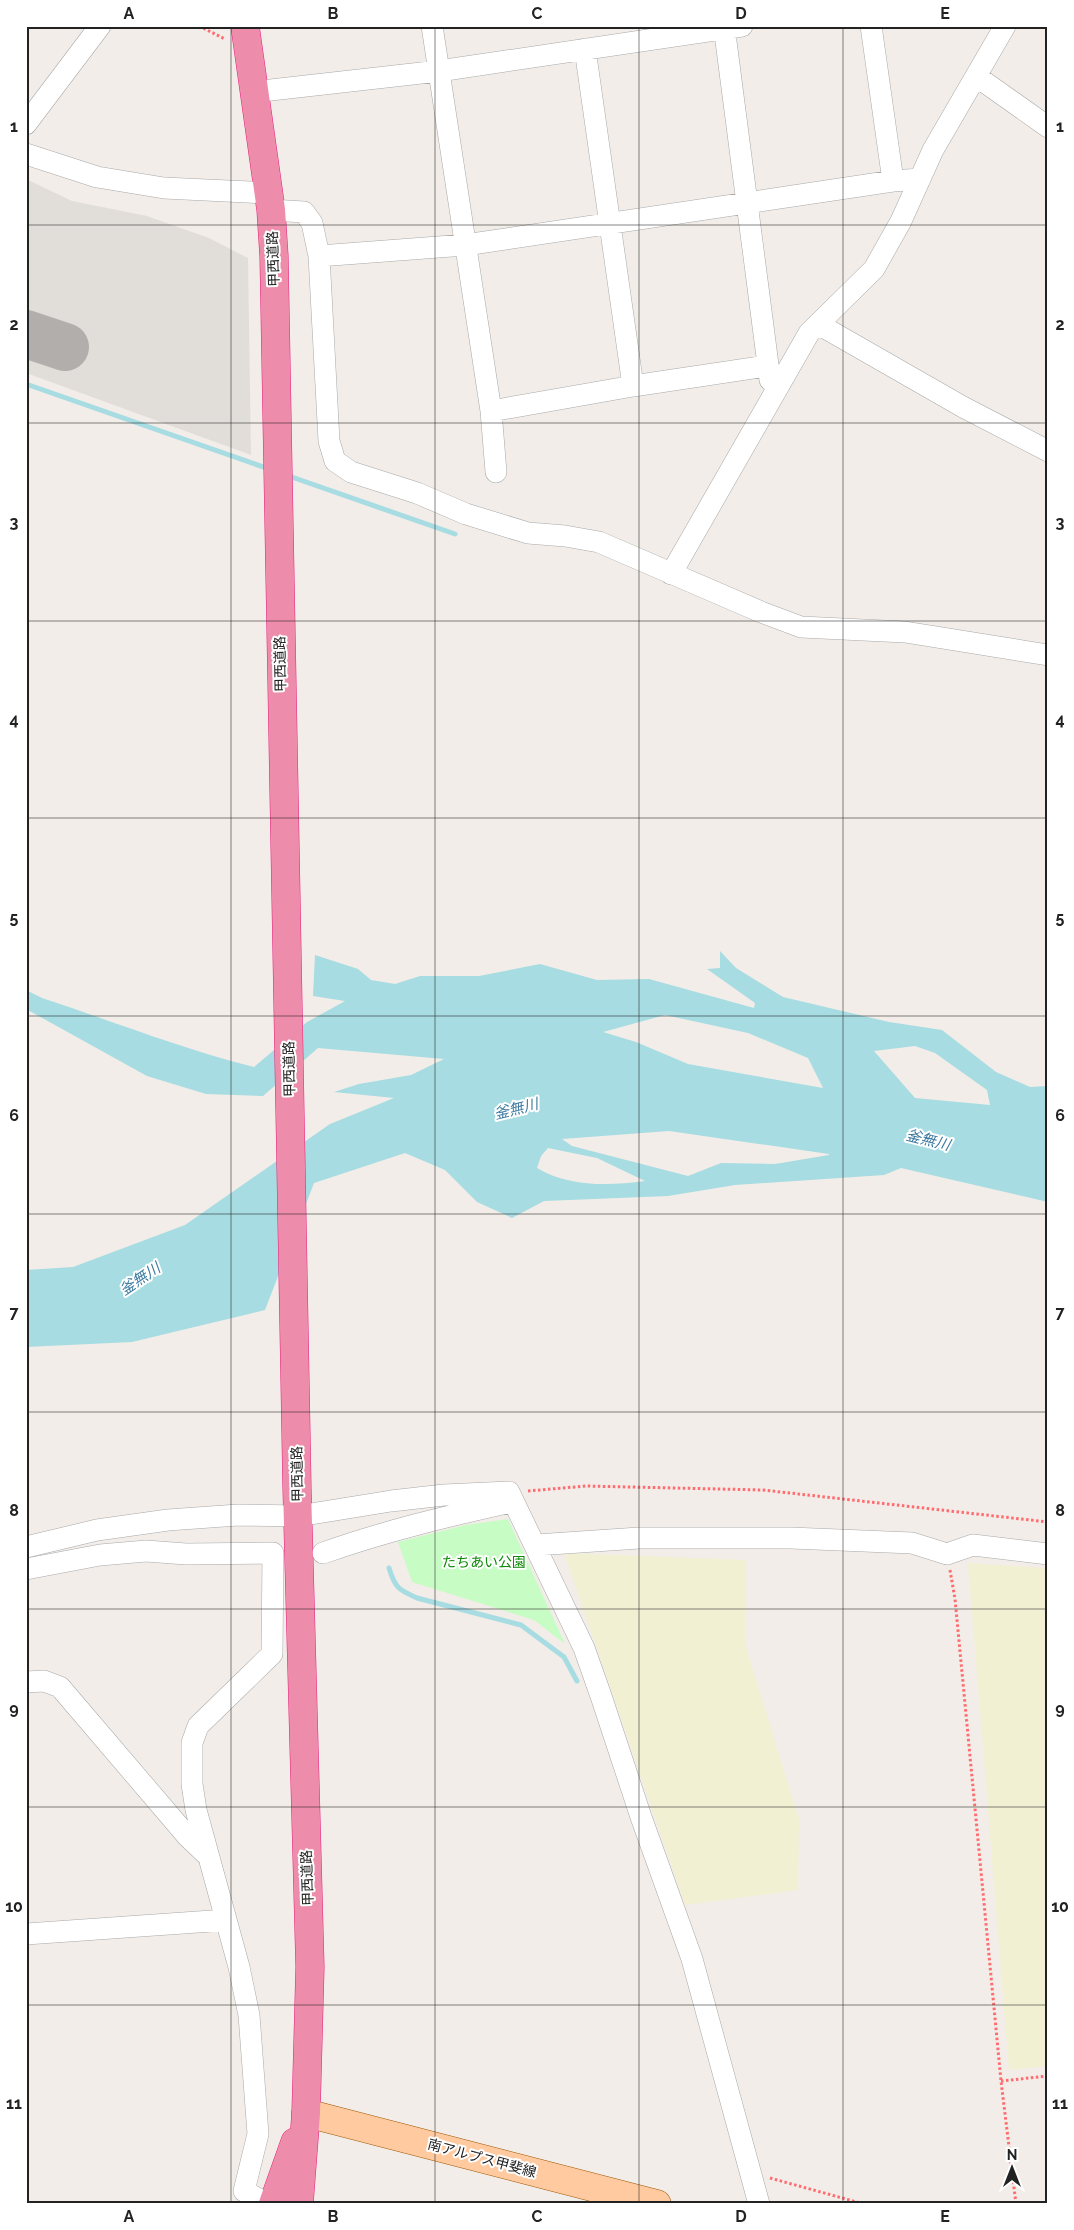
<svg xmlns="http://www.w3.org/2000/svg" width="1074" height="2230" font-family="Raleway,'Noto Sans JP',sans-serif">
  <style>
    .airport { fill: #e1ded9 }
    .farmland { fill: #f1f0d3 }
    .park { fill: #c7fdc4 }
    .water { fill: #a6dce2; fill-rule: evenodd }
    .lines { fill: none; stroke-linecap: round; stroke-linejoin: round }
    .stream { stroke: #a6dce2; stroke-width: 5 }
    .taxiway { stroke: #b1aeac; stroke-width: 48 }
    .minor-casing { stroke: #a9a9a9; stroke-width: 22 }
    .major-casing { stroke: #9f5600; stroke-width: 29 }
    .highway-casing { stroke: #e61f7c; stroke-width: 29 }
    .path { stroke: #ff6c70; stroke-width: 3; stroke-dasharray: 2.5 2.5; stroke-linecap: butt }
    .minor { stroke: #fff; stroke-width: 21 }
    .major { stroke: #ffcaa0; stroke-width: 28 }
    .highway { stroke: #ed8cab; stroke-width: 28 }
    .grid { fill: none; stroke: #222; stroke-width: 1; stroke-opacity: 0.55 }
    .labels { text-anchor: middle; stroke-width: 4; stroke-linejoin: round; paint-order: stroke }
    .street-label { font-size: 14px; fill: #222; stroke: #fff }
    .park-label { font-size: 14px; fill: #0b8a05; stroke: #fff }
    .water-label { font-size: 15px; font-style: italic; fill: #3f7ba0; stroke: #fff }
    .neatline { fill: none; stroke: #222; stroke-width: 2 }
    .grid-label { font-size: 16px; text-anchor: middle; font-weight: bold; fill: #222 }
  </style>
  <rect width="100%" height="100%" fill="#f2ede8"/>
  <path class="airport" d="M26,179L72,201L147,216L209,238L248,258L251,455L26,373Z"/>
  <path class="farmland" d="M564,1553L746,1560L745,1644L799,1819L798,1890L685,1905Z
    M968,1563L1048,1568V2066L1009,2070Z"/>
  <path class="park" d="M508,1519L565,1644L534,1620L412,1582L398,1542L466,1525Z"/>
  <path class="water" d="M720,951L736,968L783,997L889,1022L942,1030L996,1072L1030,1087L1048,1086V1202L901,1168L884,1175L735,1185L668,1196L544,1201L512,1218L477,1202L445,1170L405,1153L314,1183L265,1310L132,1342L26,1347V1270L73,1267L185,1225L330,1124L394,1098L334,1092L359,1084L411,1075L444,1059L318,1048L263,1096L206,1094L147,1076L26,1009V990L42,998C112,1021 182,1049 254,1067L307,1022L345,1001L313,996L315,955L358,969L371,980L395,984L420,976H479L540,964L597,980L649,979L754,1008L755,1003L707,969L720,968ZM665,1015L748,1033L808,1058L823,1088L688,1064L636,1042L603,1032ZM915,1046L935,1053L987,1090L990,1105L915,1098L874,1051ZM669,1131L829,1154V1155L775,1164L721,1163L688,1176L572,1146L562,1139ZM548,1148L597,1158L645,1181C609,1186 569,1187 537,1168L541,1156Z"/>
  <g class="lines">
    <path class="stream" d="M26,384L269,469
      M286,475L455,534
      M389,1568C395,1588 399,1590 417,1598L521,1625L564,1657L577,1681"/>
    <path class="taxiway" d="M26,334L65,347"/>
    <g class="minor-casing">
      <path id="minor" d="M432,26L491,411L496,472
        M724,26L770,380
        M871,26L893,181
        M585,49L633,386
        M976,76L1048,127
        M253,92L439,71L742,26
        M26,124L100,26
        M26,154L97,177L164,188L269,193
        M271,210L304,212L312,223L319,256L329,441L335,461L351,472L417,493L466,514L528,533L565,536L599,542L761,612L801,627L905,632L1048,655
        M319,256L465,245L893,181L920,179
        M818,324L963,407L1048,451
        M491,411L633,386L767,366
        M671,574L809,333L874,269L901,221L933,150L1005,26
        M536,1545L639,1538H791L912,1543L947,1554L973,1545L1048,1554
        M26,1547L97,1530L168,1520L238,1515L298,1516L391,1501L444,1495L509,1492L584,1648L601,1696L641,1817L692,1959L759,2204
        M323,1553C385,1531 448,1516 511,1502
        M26,1569L100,1555L146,1551L186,1554L273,1553L272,1654L198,1726L192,1743V1784L196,1810L239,1967L249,2015L258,2134L244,2191L268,2204
        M26,1682L44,1681L60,1687L188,1837L208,1856
        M26,1934L226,1920"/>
    </g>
    <g class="major-casing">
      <path id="major" d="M306,2113L657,2204"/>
    </g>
    <g class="highway-casing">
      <path id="highway" d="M245,26L271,210L274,256L297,1488L310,1967L306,2113L299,2204
        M273,2204L295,2142"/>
    </g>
    <path class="path" d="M199,26L225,39
      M528,1491L586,1486L763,1490L1048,1522
      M950,1570L955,1599L1001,2081L1016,2204
      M1001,2081L1048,2076
      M770,2178L864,2204"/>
    <use href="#minor" class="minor"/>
    <use href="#major" class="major"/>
    <use href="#highway" class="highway"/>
  </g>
  <path class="grid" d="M231,26V2204M435,26V2204M639,26V2204M843,26V2204M26,225H1048M26,423H1048M26,621H1048M26,818H1048M26,1016H1048M26,1214H1048M26,1412H1048M26,1609H1048M26,1807H1048M26,2005H1048"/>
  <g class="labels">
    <g class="street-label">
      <text transform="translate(273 259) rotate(-92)" y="5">甲西道路</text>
      <text transform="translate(280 664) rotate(-91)" y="5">甲西道路</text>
      <text transform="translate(289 1069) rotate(-91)" y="5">甲西道路</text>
      <text transform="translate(297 1474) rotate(-91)" y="5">甲西道路</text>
      <text transform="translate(307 1878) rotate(-92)" y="5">甲西道路</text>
      <text transform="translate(482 2158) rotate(15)" y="5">南アルプス甲斐線</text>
    </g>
    <g class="park-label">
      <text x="484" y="1567">たちあい公園</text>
    </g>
    <g class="water-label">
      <text transform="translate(516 1109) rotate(-14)" y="5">釜無川</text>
      <text transform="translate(928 1140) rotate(14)" y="5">釜無川</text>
      <text transform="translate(140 1279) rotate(-34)" y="5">釜無川</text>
    </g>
  </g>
  <rect width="1074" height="2230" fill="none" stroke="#ffffff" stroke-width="55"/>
  <g transform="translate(1012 2168)" stroke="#ffffff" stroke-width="4" paint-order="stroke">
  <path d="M0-4L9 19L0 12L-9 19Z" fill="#222222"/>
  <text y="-8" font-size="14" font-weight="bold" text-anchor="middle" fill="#222222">N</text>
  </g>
  <rect x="28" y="28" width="1018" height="2174" class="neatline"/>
  <g class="grid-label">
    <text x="129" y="19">A</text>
    <text x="333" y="19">B</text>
    <text x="537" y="19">C</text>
    <text x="741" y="19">D</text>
    <text x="945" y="19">E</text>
    <text x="14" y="132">1</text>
    <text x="1060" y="132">1</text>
    <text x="14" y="330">2</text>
    <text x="1060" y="330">2</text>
    <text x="14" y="528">3</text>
    <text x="1060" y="528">3</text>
    <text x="14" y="725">4</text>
    <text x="1060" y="725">4</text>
    <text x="14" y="923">5</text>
    <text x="1060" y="923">5</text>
    <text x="14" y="1121">6</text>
    <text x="1060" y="1121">6</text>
    <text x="14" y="1318">7</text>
    <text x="1060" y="1318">7</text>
    <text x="14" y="1516">8</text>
    <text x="1060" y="1516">8</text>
    <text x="14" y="1714">9</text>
    <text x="1060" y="1714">9</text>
    <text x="14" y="1912">10</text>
    <text x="1060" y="1912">10</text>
    <text x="14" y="2109">11</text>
    <text x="1060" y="2109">11</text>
    <text x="129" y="2222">A</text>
    <text x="333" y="2222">B</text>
    <text x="537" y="2222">C</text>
    <text x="741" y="2222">D</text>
    <text x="945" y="2222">E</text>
  </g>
</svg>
